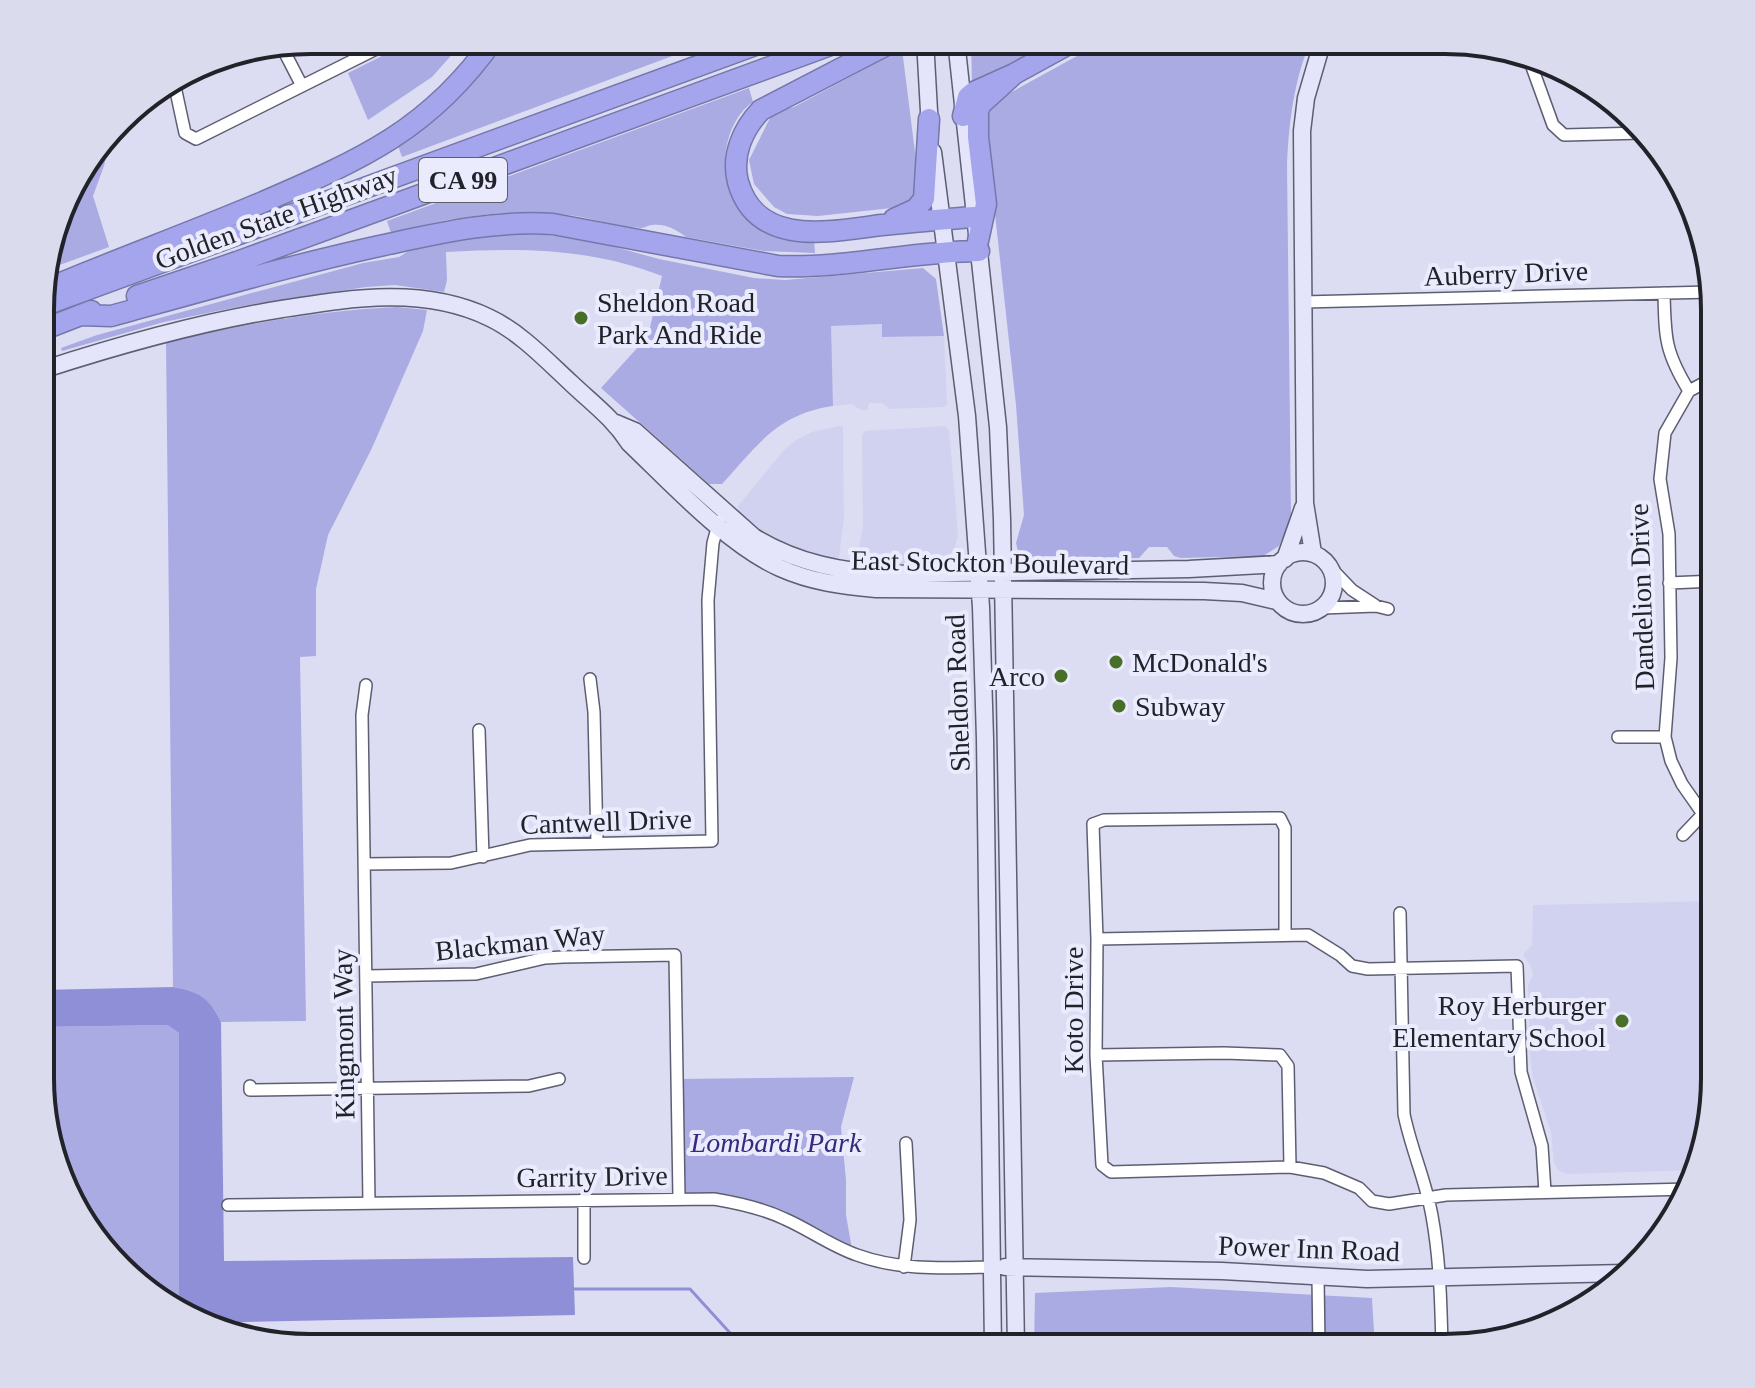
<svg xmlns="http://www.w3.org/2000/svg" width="1755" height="1388" font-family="Georgia,serif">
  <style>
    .built { fill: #d1d2ef }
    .green { fill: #aaabe3 }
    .water { fill: #8f8fd8 }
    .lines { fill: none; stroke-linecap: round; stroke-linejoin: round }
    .stream { stroke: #8f8fd8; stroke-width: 3 }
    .street-casing { stroke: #5d5e71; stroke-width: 14 }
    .secondary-casing { stroke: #5d5e71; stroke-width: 19 }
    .highway-casing { stroke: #7677a9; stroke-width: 23 }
    .street { stroke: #fff; stroke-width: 11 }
    .secondary { stroke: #e4e4fa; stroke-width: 16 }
    .highway { stroke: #a4a5ed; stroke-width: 20 }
    .poi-dot { fill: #486f29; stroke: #eaebfd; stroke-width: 3 }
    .labels { text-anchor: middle; stroke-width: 8; stroke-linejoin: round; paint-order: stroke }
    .shield { fill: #eaebfd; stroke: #5e5e69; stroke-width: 2 }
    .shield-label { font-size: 26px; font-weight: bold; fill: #22222a }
    .street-label { font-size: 28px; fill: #22222a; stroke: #eaebfd }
    .poi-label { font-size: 28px; fill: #22222a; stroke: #eaebfd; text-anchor: start }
    .park-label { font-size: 28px; font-style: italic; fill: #36297f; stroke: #eaebfd }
    .rim { fill: none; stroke: #22222a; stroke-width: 4 }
  </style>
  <rect width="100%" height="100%" fill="#dcddf3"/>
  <path class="built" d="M882,324L883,337L944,336L947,404L944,407L890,409L882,403H869L867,410H861L852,404L833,406L830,326Z
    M839,426L843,427V431L844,518L839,557L832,561L785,544L756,528L738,515V506L783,451L796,440L812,432Z
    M945,426L949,430L955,497L958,536L954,550L941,562L926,565L859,564L857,561L863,525L862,436L865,431Z
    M1715,901L1714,1096L1697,1170L1568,1174L1559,1171L1554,1163L1551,1132L1533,1078L1530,1056L1528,985L1533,975L1531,967L1523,954L1532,945L1533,905Z"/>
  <path class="green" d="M418,40H465L432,77L368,120L348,73L388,53L408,48Z
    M500,40H715L402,157L397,143Z
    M971,40H1054L975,85L972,83Z
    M1106,40H1311C1294,80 1289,121 1287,164L1291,519L1279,546L1263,556L1181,558L1174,556L1167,547H1149L1139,558L1035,559L1022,556L1018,551L1016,543L1024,515L1016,405L985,123L987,108L997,100Z
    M902,49L919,184L916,197L901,207L818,216L787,214L774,207L754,184L749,160L771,116L781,110L794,107Z
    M749,88L753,102C730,117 720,155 728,181C732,194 746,215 755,224C770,240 794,241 814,240L815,253L763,251L686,237C677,230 665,223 652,225C648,225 645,228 641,228C616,226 592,218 568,215C506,208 450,217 391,233L387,221Z
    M112,132L104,166L93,196L109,247L43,271L59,225L74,201L89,160Z
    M504,233L548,235L593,241L659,259L754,278L785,280L923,268L936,279L944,336L882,337V324L831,326L833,406C777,414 758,445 722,484H709L601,388L648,336L662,276C590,248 523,248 446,252L447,280L444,292L395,285L366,287L237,307L164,322L62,351L61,348L97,335L237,297L363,263L399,257L415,247Z
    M397,307L427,310L423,331L372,448L328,535L316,589V656L300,657L306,1021L221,1022C209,997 200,992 173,987L166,342C242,325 319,310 397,307Z
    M169,1025L179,1033V1310L132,1281L68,1197L41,1096V1027Z
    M854,1077L841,1127L846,1180V1215L852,1249L776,1211L679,1198L677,1079Z
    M1171,1287L1372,1298L1375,1348H1034L1035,1293Z"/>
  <path class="water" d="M173,987C200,992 209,997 221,1022L224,1261L573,1257L575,1315L199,1323L179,1310V1033L168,1025L41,1027V990Z"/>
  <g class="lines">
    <path class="stream" d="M573,1289H690L731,1334L748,1348"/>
    <g class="street-casing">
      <path id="street" d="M285,53L302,86
        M1528,56L1553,125L1564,135L1643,133
        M174,82L185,133L196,139L394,40
        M1664,293C1665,338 1665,352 1689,391
        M1303,302L1711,292
        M1328,565L1352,590L1375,605
        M1669,583L1715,581
        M1322,608L1376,606L1388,609
        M590,679L594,712L597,843
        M366,685L362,715L369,1203
        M479,730L483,857
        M1618,737H1665
        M1715,821L1703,814L1682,784L1671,761L1665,737L1671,658L1669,534L1660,479L1665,433L1689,391L1715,377
        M1683,835L1703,814
        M364,864L451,863L530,845L712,841L708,600L713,543L719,521
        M1400,913L1404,1114C1411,1149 1426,1181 1432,1216C1440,1260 1441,1304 1442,1348
        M1285,935V828L1280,818L1104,820L1093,824L1097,939L1096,1055L1102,1165L1111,1172L1290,1167L1324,1173L1359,1188L1372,1201L1389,1204L1446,1195L1690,1189
        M1097,939L1308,935L1340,955L1352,966L1368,969L1517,966L1521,1072L1542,1146L1545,1192
        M366,976L476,974L545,958L563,957L675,955L679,1198
        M1096,1055L1224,1053L1280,1055L1288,1066L1290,1167
        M250,1086V1090L529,1086L559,1079
        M584,1199V1258
        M228,1205L714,1199C738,1203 762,1208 785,1219C810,1230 831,1246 857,1255C901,1271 946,1268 992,1267
        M904,1267L910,1220L906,1143
        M1318,1277L1319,1348"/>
    </g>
    <g class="secondary-casing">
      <path id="secondary" d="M925,40L930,129
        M956,40L998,427L1002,519L1016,1348
        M933,152L967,416L981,607L985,739L993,1348
        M42,370C122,344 200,322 282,309C352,298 424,286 490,318C521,333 546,360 571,383C592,403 613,418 629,443C671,483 728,545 780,568C811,582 843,586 876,589L1204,591L1242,593L1276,601
        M616,423L635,431L754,537C797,563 842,572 892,574L1189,569L1279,564
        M1272 583a31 31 0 1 1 62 0a31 31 0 1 1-62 0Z
        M1313,553L1305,503L1302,131L1306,98L1323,40
        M1285,559L1303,508
        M1005,1267L1222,1271L1367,1279L1625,1273"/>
    </g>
    <g class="highway-casing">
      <path id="highway" d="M896,40L761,110C743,129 731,155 738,182C757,249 832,231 882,225C913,222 943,219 974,217
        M963,116L968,97L974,92L1014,74L1076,40
        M894,219L916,209L924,199L929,119
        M978,241L986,204L978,137V111L981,104L1014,74
        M42,291C115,260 190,233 263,202C360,160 430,130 493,40
        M137,296L237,262L844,40
        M42,306L769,40
        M80,315L111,316C202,291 292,265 384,245C440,233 495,220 553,224L778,266C845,269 912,251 979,251
        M42,330L91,311"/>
    </g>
    <use href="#street" class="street"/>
    <use href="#secondary" class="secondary"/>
    <use href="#highway" class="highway"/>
  </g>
  <g class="poi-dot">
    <circle cx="581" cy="318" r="8"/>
    <circle cx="1116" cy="662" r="8"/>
    <circle cx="1061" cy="676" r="8"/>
    <circle cx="1119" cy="706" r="8"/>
    <circle cx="1622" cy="1021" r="8"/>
  </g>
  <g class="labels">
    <rect class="shield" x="419" y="158" width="88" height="44" rx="6"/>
    <g class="shield-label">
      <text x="463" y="189">CA 99</text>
    </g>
    <g class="street-label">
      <text transform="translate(276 217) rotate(-20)" y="10">Golden State Highway</text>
      <text transform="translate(1506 273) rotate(-2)" y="10">Auberry Drive</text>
      <text transform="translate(990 562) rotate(1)" y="10">East Stockton Boulevard</text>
      <text transform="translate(1641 597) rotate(-92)" y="10">Dandelion Drive</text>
      <text transform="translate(957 693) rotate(-92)" y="10">Sheldon Road</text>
      <text transform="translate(606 821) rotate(-2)" y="10">Cantwell Drive</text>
      <text transform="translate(520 942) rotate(-6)" y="10">Blackman Way</text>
      <text transform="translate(1073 1010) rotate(-90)" y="10">Koto Drive</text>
      <text transform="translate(343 1034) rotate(-91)" y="10">Kingmont Way</text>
      <text transform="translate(592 1176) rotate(-1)" y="10">Garrity Drive</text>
      <text transform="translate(1309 1248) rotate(2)" y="10">Power Inn Road</text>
    </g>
    <g class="poi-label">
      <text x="597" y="312">Sheldon Road<tspan x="597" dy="32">Park And Ride</tspan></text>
      <text x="1132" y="672">McDonald's</text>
      <text x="1045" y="686" text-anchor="end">Arco</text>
      <text x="1135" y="716">Subway</text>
      <text x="1606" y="1015" text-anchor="end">Roy Herburger<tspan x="1606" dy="32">Elementary School</tspan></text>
    </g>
    <g class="park-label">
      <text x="776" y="1152">Lombardi Park</text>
    </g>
  </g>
  <path d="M0 0H1755V1388H0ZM310 54H1445A256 256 0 0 1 1701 310V1078A256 256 0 0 1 1445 1334H310A256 256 0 0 1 54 1078V310A256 256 0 0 1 310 54Z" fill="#dadbec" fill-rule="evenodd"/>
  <path class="rim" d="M310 54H1445A256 256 0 0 1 1701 310V1078A256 256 0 0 1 1445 1334H310A256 256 0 0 1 54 1078V310A256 256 0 0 1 310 54Z"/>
</svg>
